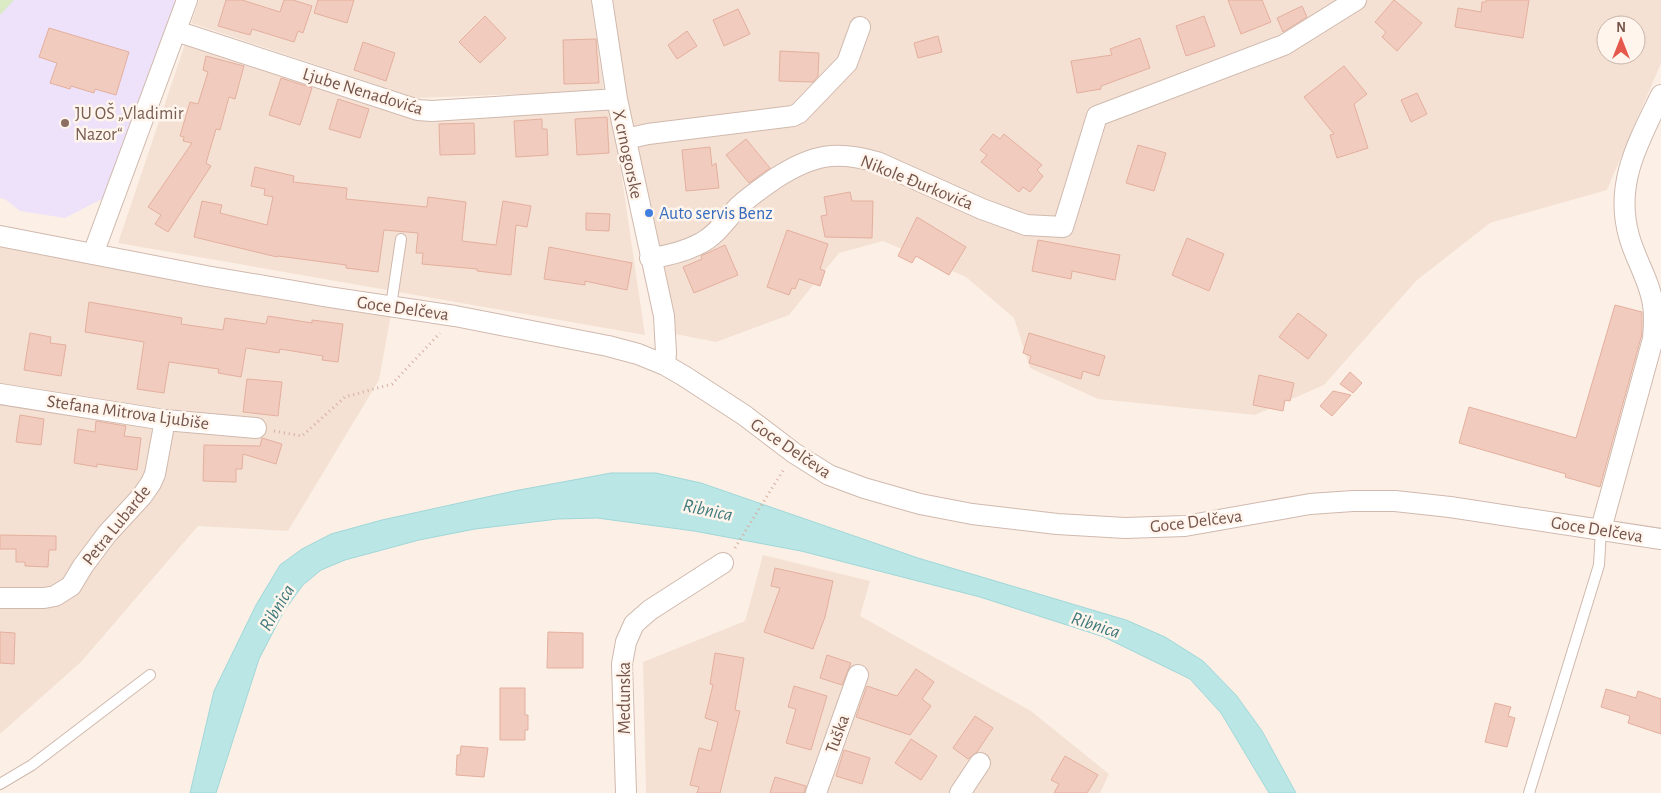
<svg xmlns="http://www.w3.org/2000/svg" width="1661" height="793" font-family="'Alegreya Sans',sans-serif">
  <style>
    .residential { fill: #f4e1d4; fill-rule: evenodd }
    .education { fill: #ede2f9 }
    .green { fill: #d9eac4 }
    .water { fill: #bae6e6; stroke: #a0d7d8 }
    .building { fill: #f1cbbd; stroke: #e4af9e }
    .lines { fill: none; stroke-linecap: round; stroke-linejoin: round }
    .service-casing { stroke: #d0b9ae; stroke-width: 12 }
    .minor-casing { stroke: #d0b9ae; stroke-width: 22 }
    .path { stroke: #d6aea0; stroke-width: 3; stroke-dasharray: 1 4; stroke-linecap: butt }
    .service { stroke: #fff; stroke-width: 10 }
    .minor { stroke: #fff; stroke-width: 20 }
    .education-dot { fill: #8d6e63; stroke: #fff5ec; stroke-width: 2 }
    .shop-dot { fill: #3f7fe0; stroke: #fff5ec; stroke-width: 2 }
    .labels { text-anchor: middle; stroke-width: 5; stroke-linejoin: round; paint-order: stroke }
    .street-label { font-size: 18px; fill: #75544a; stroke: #fff5ec }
    .education-label { font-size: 18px; fill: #785e54; stroke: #fff5ec; text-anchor: start }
    .shop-label { font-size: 18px; fill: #366cbe; stroke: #fff5ec; text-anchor: start }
    .water-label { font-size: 19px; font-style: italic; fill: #3e797b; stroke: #fff5ec }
  </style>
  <rect width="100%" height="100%" fill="#fcf0e6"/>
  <path class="residential" d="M199,0H591L604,91L416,98L191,23Z
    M611,0H1661V63L1607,190L1490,223L1416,281L1324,385L1255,415L1098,399L1030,368L1014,318L966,277L883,241L839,253L789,315L716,342L675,334L628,106ZM1606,25H1636V55H1606Z
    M185,44L428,113L611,103L645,335L118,243Z
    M0,241L392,309L379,380L288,531L198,526L81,662L0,734Z
    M763,555L870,581L860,616L1031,711L1109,774L1100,793H646L643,662L745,621Z"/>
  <path class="education" d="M0,0H176L104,198L65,218L20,211L5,199L0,198Z"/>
  <path class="green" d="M0,0H14L0,15Z"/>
  <path class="water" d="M611,473H656L701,483L918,558L1126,620L1165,637L1203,661L1236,695L1262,731L1296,793H1269L1221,713L1190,679L1104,637L980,597L801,551L694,531L597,518L558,519L475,529L419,540L345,560L321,570L303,585L284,611L259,659L216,793H190L214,691L256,605L280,565L302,549L331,534L382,520L514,491Z"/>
  <path class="building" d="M226,0H242L280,12L284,0H293L312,6L303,33L298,31L294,42L252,29L250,35L218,26Z
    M318,0H354L347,23L314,13Z
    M1228,0H1262L1271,22L1241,34Z
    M1394,0L1422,23L1397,51L1382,37L1386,32L1375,22Z
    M1486,0H1529L1523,38L1455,27L1458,8L1481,12L1482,2H1486Z
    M1302,6L1307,17L1283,32L1277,18Z
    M738,9L750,34L724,46L713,20Z
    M485,16L506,38L480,63L459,42Z
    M1204,16L1215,46L1186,56L1176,26Z
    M49,28L129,52L116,95L95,89L94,93L71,86L70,89L50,83L57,63L39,57Z
    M687,31L697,46L677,59L668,45Z
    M938,36L942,52L918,58L914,43Z
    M1140,38L1150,68L1101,86V89L1077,93L1071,61L1112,55L1110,49Z
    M596,39L599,83L564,84L563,40Z
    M363,42L395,53L386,81L354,70Z
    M780,51L819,53L818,76L813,82L779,81Z
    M206,56L244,66L235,99L229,97L220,130L216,129L206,163L211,166L168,232L155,224L161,215L148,207L192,143L183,141L184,137L180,136L190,102L198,104L208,72L203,70Z
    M1344,66L1367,94L1354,104L1368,148L1337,158L1330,135L1334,134L1304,97Z
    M281,78L312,88L300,125L269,115Z
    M1417,93L1427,114L1411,122L1401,100Z
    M338,99L369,109L360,138L329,129Z
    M607,117L609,153L577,155L575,119Z
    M542,119V129H547L548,155L516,157L514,121Z
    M474,123L475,154L440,155L439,124Z
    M993,134L1000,139L1004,134L1042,165L1037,170L1043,176L1030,192L1023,187L1019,192L981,162L987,155L980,150Z
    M746,139L770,168L749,183L726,155Z
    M1138,145L1166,153L1154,191L1126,183Z
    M710,147L712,166L716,163L719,188L686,191L682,150Z
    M255,167L294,176L293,182L347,188L346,199L427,207L428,197L466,202L462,241L496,245L503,201L531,206L527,227L516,225L511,275L477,271V269L422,264L423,253H416L418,233L384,230L378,272L346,268V265L278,256L277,257L194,237L202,201L222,205L220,213L267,225L273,197L264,195L265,189L251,186Z
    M850,192L852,201H873L872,238L825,237L821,216L827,215L824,197Z
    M586,213L610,214L609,231L586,230Z
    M917,217L966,247L949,275L916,256L912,263L898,256Z
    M787,230L828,244L820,269L825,271L820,286L799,279L795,289L792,288L789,295L767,287Z
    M1187,238L1224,254L1209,291L1172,275Z
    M1038,240L1120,255L1115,280L1072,271L1071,279L1032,271Z
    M725,245L738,275L694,293L683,267L702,259L701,256Z
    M549,247L632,263L627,290L585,281V285L544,279Z
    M89,302L182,318L181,324L223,330L225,318L266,324L268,316L312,323V320L343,324L338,362L322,360L323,356L280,349L279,353L246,348L241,377L218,373L219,369L169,362L164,393L137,389L144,342L85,332Z
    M1615,305L1642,312V334L1600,487L1565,477L1566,474L1459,443L1469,407L1576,438Z
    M1298,313L1327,335L1308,359L1279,337Z
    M30,333L51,337L50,343L66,345L61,376L24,370Z
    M1029,333L1105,356L1099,376L1083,371L1081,379L1029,363L1031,356L1023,353Z
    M1350,372L1362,383L1353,393L1340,384Z
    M1259,375L1294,383L1290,401L1285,400L1283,411L1253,405Z
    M247,379L282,382L278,416L243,412Z
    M1333,391L1351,395L1332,416L1320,406Z
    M20,415L44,419L41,445L16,442Z
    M96,421L126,426L124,436L141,438L137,470L97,464V467L74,463L78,429L95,432Z
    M262,438L282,444L276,464L243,454L242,469H236V482L203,481L204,445L260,446Z
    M0,535L56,536V550H49L48,567L25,566V562H16V549H0Z
    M775,568L833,581L825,617L813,649L764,632L780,588L771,586Z
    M0,632L15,633L14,664L0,663Z
    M548,632L583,633V668H547Z
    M715,653L744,658L735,710L740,711L720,793H697L699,787L690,785L699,748L711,751L718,722L705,718L713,685L710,684Z
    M827,655L851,663L842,685L820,678Z
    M916,669L934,682L922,699L931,706L910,735L856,717L867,686L897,696Z
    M794,686L827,696L811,750L786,743L796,709L788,707Z
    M500,688H525V715H528V730H525V740H500Z
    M1606,689L1636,698L1638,691L1661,699V734L1628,723L1630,716L1601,707Z
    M1495,703L1511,707L1508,716L1515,718L1507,747L1485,742Z
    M975,716L993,728L977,752L968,759L953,748Z
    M911,739L937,756L921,780L895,763Z
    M461,746L488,748L484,777L456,775L457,755H460Z
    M844,750L870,758L862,784L836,776Z
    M1065,756L1098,775L1087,793H1054L1059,784L1051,780Z
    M775,777L806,786L804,793H770Z"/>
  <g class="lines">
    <g class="service-casing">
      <path id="service" d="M391,306L401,239
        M0,784L32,765L150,675
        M1529,793L1599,565L1601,529"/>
    </g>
    <g class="minor-casing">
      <path id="minor" d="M602,0L617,99L664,316L666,353L665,365
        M176,31L418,110L432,111L617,99
        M626,139L648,134L793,116L799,113L847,63L860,27
        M0,236L206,276L329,297L455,316L608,346L638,354L665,365L684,376L744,415L794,453L829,475L864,488L920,504L972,514L1057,524L1125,528L1185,526L1310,504L1353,501H1395L1450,507L1661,539
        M93,254L187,0
        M650,258C667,256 686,251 701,243C717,235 727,218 739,206C751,195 763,187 776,178C812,155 835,150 877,162L982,209L1026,225L1063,227L1097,116L1284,45L1356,0
        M0,394L165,420L256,428
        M1601,529L1653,339C1654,327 1655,316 1653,305C1650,281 1635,259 1629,236C1614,183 1639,141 1661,95
        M0,598H44L55,596L71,586L83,566L107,534L142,496L151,483L155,474L165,420
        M626,793L622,664L626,642L634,624L650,610L723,563
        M816,793L858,675
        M960,793L980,763"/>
    </g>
    <path class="path" d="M274,431L302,436L345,397L392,384L440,333
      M735,548L784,469"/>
    <use href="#service" class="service"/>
    <use href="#minor" class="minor"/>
  </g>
  <circle class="education-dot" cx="65" cy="123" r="5"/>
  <circle class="shop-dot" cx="649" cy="213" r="5"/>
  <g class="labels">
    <g class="street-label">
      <text transform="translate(363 91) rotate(17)" y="6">Ljube Nenadovića</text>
      <text transform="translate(628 154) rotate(78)" y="6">X crnogorske</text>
      <text transform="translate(917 182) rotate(22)" y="6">Nikole Đurkovića</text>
      <text transform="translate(403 308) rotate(8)" y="6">Goce Delčeva</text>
      <text transform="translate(128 412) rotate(8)" y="6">Stefana Mitrova Ljubiše</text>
      <text transform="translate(791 448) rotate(34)" y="6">Goce Delčeva</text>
      <text transform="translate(1196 521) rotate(-7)" y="6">Goce Delčeva</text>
      <text transform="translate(116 525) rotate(-51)" y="6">Petra Lubarde</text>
      <text transform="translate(1597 529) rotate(9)" y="6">Goce Delčeva</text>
      <text transform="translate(624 698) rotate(-90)" y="6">Medunska</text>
      <text transform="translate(837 734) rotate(-70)" y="6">Tuška</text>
    </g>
    <g class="education-label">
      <text x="75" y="119">JU OŠ „Vladimir<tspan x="75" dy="21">Nazor“</tspan></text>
    </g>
    <g class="shop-label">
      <text x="659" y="219">Auto servis Benz</text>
    </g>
    <g class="water-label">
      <text transform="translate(708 509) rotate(12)" y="7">Ribnica</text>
      <text transform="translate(276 607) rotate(-59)" y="7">Ribnica</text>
      <text transform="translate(1096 624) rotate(18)" y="7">Ribnica</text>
    </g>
  </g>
  <g transform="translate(1621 40)"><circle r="24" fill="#fff5ec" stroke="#c8b5ab"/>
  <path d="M0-4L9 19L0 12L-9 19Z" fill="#e5584c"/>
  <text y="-8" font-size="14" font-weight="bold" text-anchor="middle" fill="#75544a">N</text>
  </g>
</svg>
